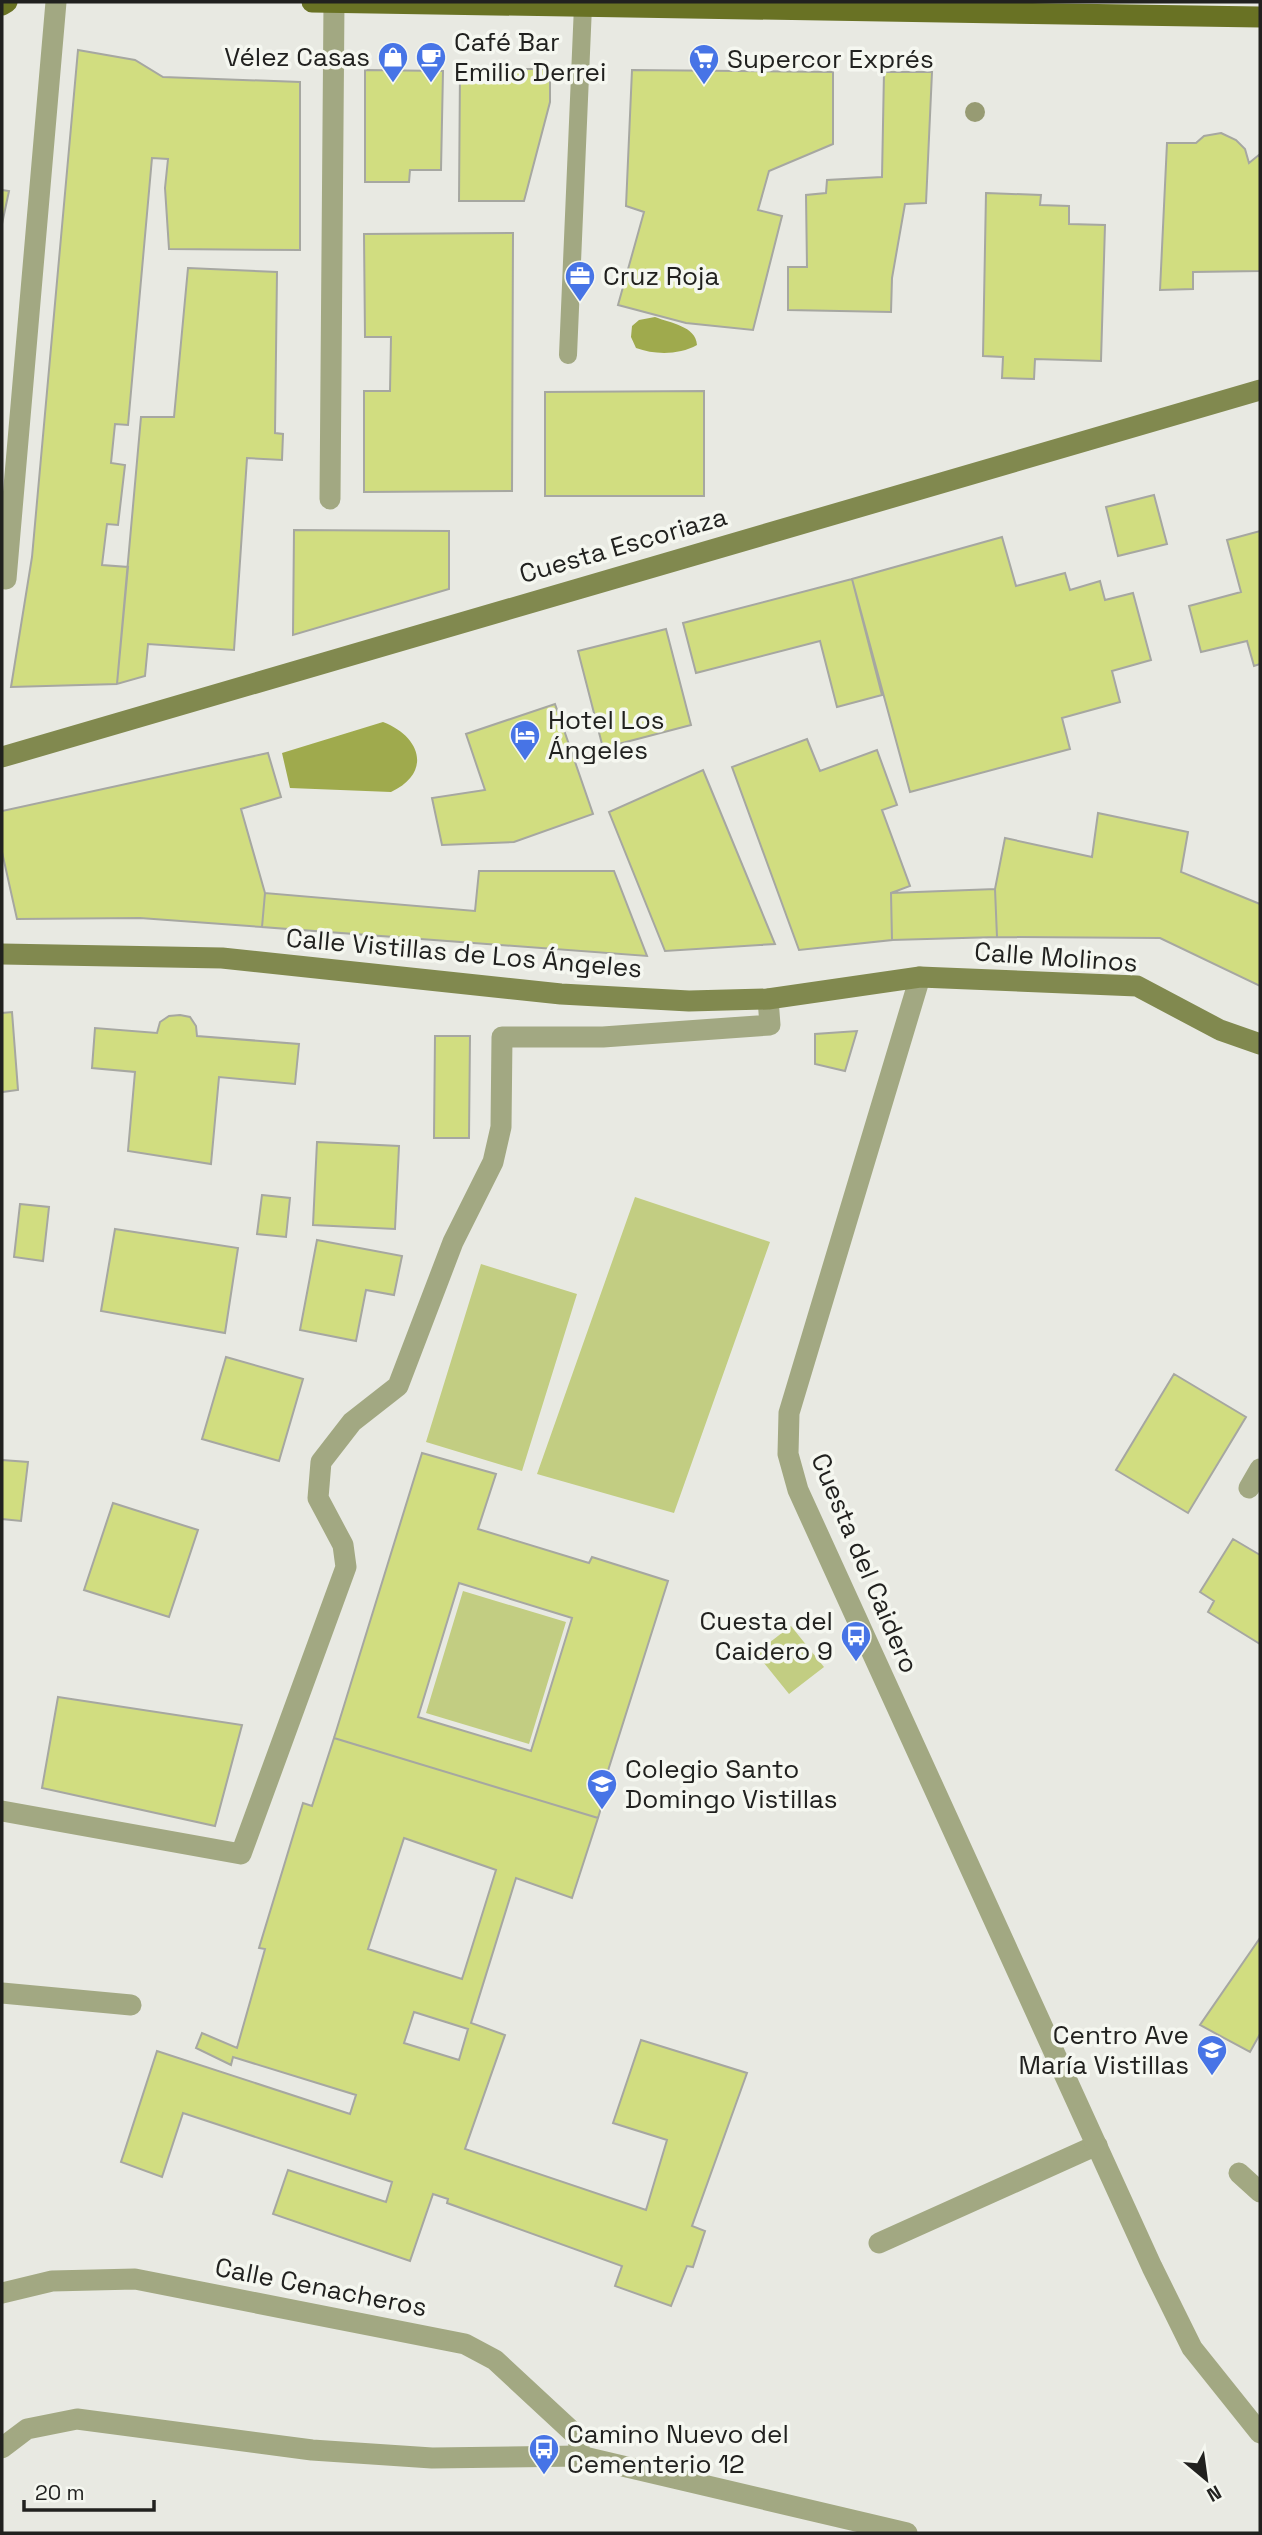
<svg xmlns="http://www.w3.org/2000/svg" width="1262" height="2535" font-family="'Space Grotesk',sans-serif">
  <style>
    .green { fill: #c2cd82 }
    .water { fill: #9faa4d }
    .building { fill: #d1dd80; stroke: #a6a7a1; stroke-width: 2; fill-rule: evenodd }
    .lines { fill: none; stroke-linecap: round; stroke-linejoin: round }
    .service { stroke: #a2a882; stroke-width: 18 }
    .minor { stroke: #a2a882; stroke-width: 21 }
    .tertiary { stroke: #a2a882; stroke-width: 21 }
    .secondary { stroke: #81894f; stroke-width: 21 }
    .primary { stroke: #697224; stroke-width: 21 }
    .tree { fill: #979b73 }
    .labels { text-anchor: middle; stroke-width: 7; stroke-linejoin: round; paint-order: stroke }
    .poi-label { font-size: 26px; fill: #21211f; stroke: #f5f7f0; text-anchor: start }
    .street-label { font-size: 26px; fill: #21211f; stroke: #f5f7f0 }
  </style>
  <rect width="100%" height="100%" fill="#e8e9e2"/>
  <path class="green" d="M635,1197L770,1242L674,1513L537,1474Z
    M481,1264L577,1294L522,1471L426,1442Z
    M463,1591L566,1622L529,1744L426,1713Z
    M791,1626L824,1667L789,1694L756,1653Z"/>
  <path class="water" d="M655,317C670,323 696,326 697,345C679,355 655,355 636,348L631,337L632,326L639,320Z
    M383,722C420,736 433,772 391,792L290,788L282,753Z"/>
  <path class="building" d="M78,50L135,60L163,77L300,82V250L169,249L165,188L168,159L152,158L128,425L115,424L111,463L125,465L118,525L107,524L102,565L128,567L117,684L11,687L32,557Z
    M460,69H550V102L524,201H459Z
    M365,70L443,71L441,170H410L409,182H365Z
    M632,70L833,72V144L769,171L758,210L782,216L753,330L686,323L618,305L644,212L626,206Z
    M884,72H932L926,203L905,204L892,278L891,312L788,310V267H807L806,195L826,193L827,180L882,177Z
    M1221,133L1236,140L1245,149L1249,163L1260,154V271L1193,272V289L1160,290L1167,143H1196L1204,136Z
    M2,190L9,191L2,224Z
    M986,193L1041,195L1040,205L1069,206V224L1105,225L1101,361L1035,359L1034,379L1002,378L1003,357L983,356Z
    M513,233L512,491L364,492V391H390L391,337H365L364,234Z
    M188,268L277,272L275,433L283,434L282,460L247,458L234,650L148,644L145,676L117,684L141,417H174Z
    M704,391V496H545V392Z
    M1154,495L1167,544L1118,556L1106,507Z
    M294,530L449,531V589L293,635Z
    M1260,531V664L1254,666L1247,641L1201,652L1189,606L1241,592L1227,540Z
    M1002,537L1016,586L1065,573L1070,590L1100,581L1105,600L1133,593L1151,660L1112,671L1120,702L1062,718L1070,749L910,792L852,579Z
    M852,579L882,695L837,707L820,641L696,673L683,623Z
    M666,629L691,725L603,748L578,651Z
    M555,704L593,814L514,842L442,845L432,798L485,790L466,734Z
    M807,739L820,771L877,750L897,805L882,810L910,886L891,893L892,940L799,950L732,767Z
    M268,753L281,797L241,809L265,893L262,927L140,918L17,919L2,852V811Z
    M703,770L775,944L665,951L609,812Z
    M1098,813L1188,832L1181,872L1260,904V986L1160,938L997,937L995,889L1005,838L1092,857Z
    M479,871H614L647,956L262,927L265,893L475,911Z
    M995,889L997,937L892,940L891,893Z
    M12,1012L18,1090L2,1092V1013Z
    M180,1015L190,1017L196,1026L197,1036L299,1044L295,1084L219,1077L211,1164L128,1151L135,1072L92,1068L95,1028L157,1033L160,1022L169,1016Z
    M857,1031L845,1071L815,1064V1034Z
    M435,1036H470L469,1138H434Z
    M317,1142L399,1146L395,1229L313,1225Z
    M262,1195L290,1198L286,1237L257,1234Z
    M20,1204L49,1207L43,1261L14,1257Z
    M115,1229L238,1248L225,1333L101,1311Z
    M317,1240L402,1256L394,1295L366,1290L356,1341L300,1330Z
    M226,1357L303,1379L279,1461L202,1439Z
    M1174,1374L1246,1417L1188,1513L1116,1470Z
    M422,1453L496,1474L478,1529L589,1563L592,1557L668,1581L606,1777L610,1778L598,1818L334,1738ZM459,1583L572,1618L531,1751L418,1717Z
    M2,1460L28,1462L21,1521L2,1519Z
    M113,1503L198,1530L169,1617L84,1590Z
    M1233,1539L1260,1555V1644L1208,1612L1214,1601L1200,1592Z
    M58,1697L242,1725L215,1826L42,1788Z
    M334,1738L598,1818L572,1898L516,1878L471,2023L505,2035L465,2149L646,2210L667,2140L613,2123L641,2040L747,2073L692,2226L705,2231L693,2267L687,2266L671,2306L615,2286L622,2266L447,2203L448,2199L433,2194L410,2261L273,2214L288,2170L386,2202L392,2182L183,2113L162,2177L121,2162L157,2051L350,2114L356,2095L233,2057L231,2065L196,2048L202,2033L237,2048L265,1949L259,1948L303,1803L312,1806ZM404,1838L496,1870L462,1979L368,1949ZM414,2012L468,2029L459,2060L404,2043Z
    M1260,1938V2034L1250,2052L1200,2025Z"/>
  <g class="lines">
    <path class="service" d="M568,355L583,6"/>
    <path class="minor" d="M330,499L334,2
      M6,579L56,2
      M1249,1488L1260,1469
      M2,1811L241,1854L346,1567L343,1545L318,1498L321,1462L352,1422L398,1386L453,1242L493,1162L501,1127L502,1037H603L770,1025L768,999
      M2,1993L131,2005
      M1239,2173L1260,2192
      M879,2243L1097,2145
      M2,2293L52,2281L135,2279L465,2344L495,2360L578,2437L580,2456"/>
    <path class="tertiary" d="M920,977L789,1413L788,1454L798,1490L1152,2267L1192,2348L1260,2433
      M2,2448L27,2429L77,2419L312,2450L432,2458L580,2456L907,2533"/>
    <path class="secondary" d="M2,757L1260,390
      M2,954L222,958L561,994L689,1001L768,999L920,977L1137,986L1220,1030L1260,1044"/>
    <path class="primary" d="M312,2L1260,17
      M2,5L7,2"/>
  </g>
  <circle class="tree" cx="975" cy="112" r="10"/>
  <defs>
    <g id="shop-pin" transform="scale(1.575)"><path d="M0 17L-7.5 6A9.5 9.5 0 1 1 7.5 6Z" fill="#4774e6" stroke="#f5f7f0"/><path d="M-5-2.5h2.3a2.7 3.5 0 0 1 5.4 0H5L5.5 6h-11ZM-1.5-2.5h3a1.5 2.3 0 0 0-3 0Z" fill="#fff"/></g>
    <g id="cafe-pin" transform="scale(1.575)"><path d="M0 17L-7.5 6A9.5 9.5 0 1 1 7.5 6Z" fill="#4774e6" stroke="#f5f7f0"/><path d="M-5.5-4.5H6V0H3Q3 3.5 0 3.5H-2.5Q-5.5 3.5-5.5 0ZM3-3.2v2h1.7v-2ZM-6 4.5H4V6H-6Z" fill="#fff"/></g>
    <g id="supermarket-pin" transform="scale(1.575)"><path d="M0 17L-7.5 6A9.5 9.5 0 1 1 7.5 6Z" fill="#4774e6" stroke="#f5f7f0"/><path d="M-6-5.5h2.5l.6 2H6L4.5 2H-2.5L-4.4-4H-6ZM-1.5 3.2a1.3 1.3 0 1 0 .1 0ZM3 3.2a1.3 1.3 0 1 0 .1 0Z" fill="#fff"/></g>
    <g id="office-pin" transform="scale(1.575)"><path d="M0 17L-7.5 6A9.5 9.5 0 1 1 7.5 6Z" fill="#4774e6" stroke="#f5f7f0"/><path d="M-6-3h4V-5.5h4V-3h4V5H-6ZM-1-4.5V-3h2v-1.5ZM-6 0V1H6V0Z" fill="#fff"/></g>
    <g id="hotel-pin" transform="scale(1.575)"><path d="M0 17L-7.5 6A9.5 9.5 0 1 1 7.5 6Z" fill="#4774e6" stroke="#f5f7f0"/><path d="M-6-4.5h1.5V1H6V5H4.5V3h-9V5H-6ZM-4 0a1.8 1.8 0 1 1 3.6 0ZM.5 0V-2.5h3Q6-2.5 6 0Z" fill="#fff"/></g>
    <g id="bus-pin" transform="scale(1.575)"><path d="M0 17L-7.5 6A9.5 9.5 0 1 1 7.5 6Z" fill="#4774e6" stroke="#f5f7f0"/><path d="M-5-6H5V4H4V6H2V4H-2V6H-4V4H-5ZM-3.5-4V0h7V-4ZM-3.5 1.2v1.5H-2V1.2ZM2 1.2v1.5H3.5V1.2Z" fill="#fff"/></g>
    <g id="school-pin" transform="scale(1.575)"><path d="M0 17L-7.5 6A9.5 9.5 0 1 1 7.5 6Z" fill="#4774e6" stroke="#f5f7f0"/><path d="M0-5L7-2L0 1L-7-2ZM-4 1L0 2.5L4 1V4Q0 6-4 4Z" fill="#fff"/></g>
  </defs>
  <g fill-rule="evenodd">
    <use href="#shop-pin" x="393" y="57"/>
    <use href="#cafe-pin" x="431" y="57"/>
    <use href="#supermarket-pin" x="704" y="59"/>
    <use href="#office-pin" x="580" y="276"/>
    <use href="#hotel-pin" x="525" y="735"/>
    <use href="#bus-pin" x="856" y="1636"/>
    <use href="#school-pin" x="602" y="1784"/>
    <use href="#school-pin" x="1212" y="2050"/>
    <use href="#bus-pin" x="544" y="2449"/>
  </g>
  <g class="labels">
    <g class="poi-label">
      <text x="454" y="51">Café Bar<tspan x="454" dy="30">Emilio Derrei</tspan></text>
      <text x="370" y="66" text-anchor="end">Vélez Casas</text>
      <text x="727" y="68">Supercor Exprés</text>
      <text x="603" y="285">Cruz Roja</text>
      <text x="548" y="729">Hotel Los<tspan x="548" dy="30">Ángeles</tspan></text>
      <text x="833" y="1630" text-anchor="end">Cuesta del<tspan x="833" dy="30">Caidero 9</tspan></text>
      <text x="625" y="1778">Colegio Santo<tspan x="625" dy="30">Domingo Vistillas</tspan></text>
      <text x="1189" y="2044" text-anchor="end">Centro Ave<tspan x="1189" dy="30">María Vistillas</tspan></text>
      <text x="567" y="2443">Camino Nuevo del<tspan x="567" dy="30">Cementerio 12</tspan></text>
    </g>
    <g class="street-label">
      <text transform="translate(623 545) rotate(-16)" y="9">Cuesta Escoriaza</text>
      <text transform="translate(464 953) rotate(5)" y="9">Calle Vistillas de Los Ángeles</text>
      <text transform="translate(1056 957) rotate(4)" y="9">Calle Molinos</text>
      <text transform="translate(865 1563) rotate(67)" y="9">Cuesta del Caidero</text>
      <text transform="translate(321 2287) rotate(11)" y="9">Calle Cenacheros</text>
    </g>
  </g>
  <rect width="1262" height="2535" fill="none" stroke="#21211f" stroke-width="7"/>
  <g transform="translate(1206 2479) rotate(151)" stroke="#f5f7f0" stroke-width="5" paint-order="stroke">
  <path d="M0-5L12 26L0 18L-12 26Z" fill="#21211f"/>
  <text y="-10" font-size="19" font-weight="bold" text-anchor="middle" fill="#21211f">N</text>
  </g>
  <path d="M24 2500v10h130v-10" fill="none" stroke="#21211f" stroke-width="3.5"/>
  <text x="35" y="2500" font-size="21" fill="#21211f" stroke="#f5f7f0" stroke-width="5" paint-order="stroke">20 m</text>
</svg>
